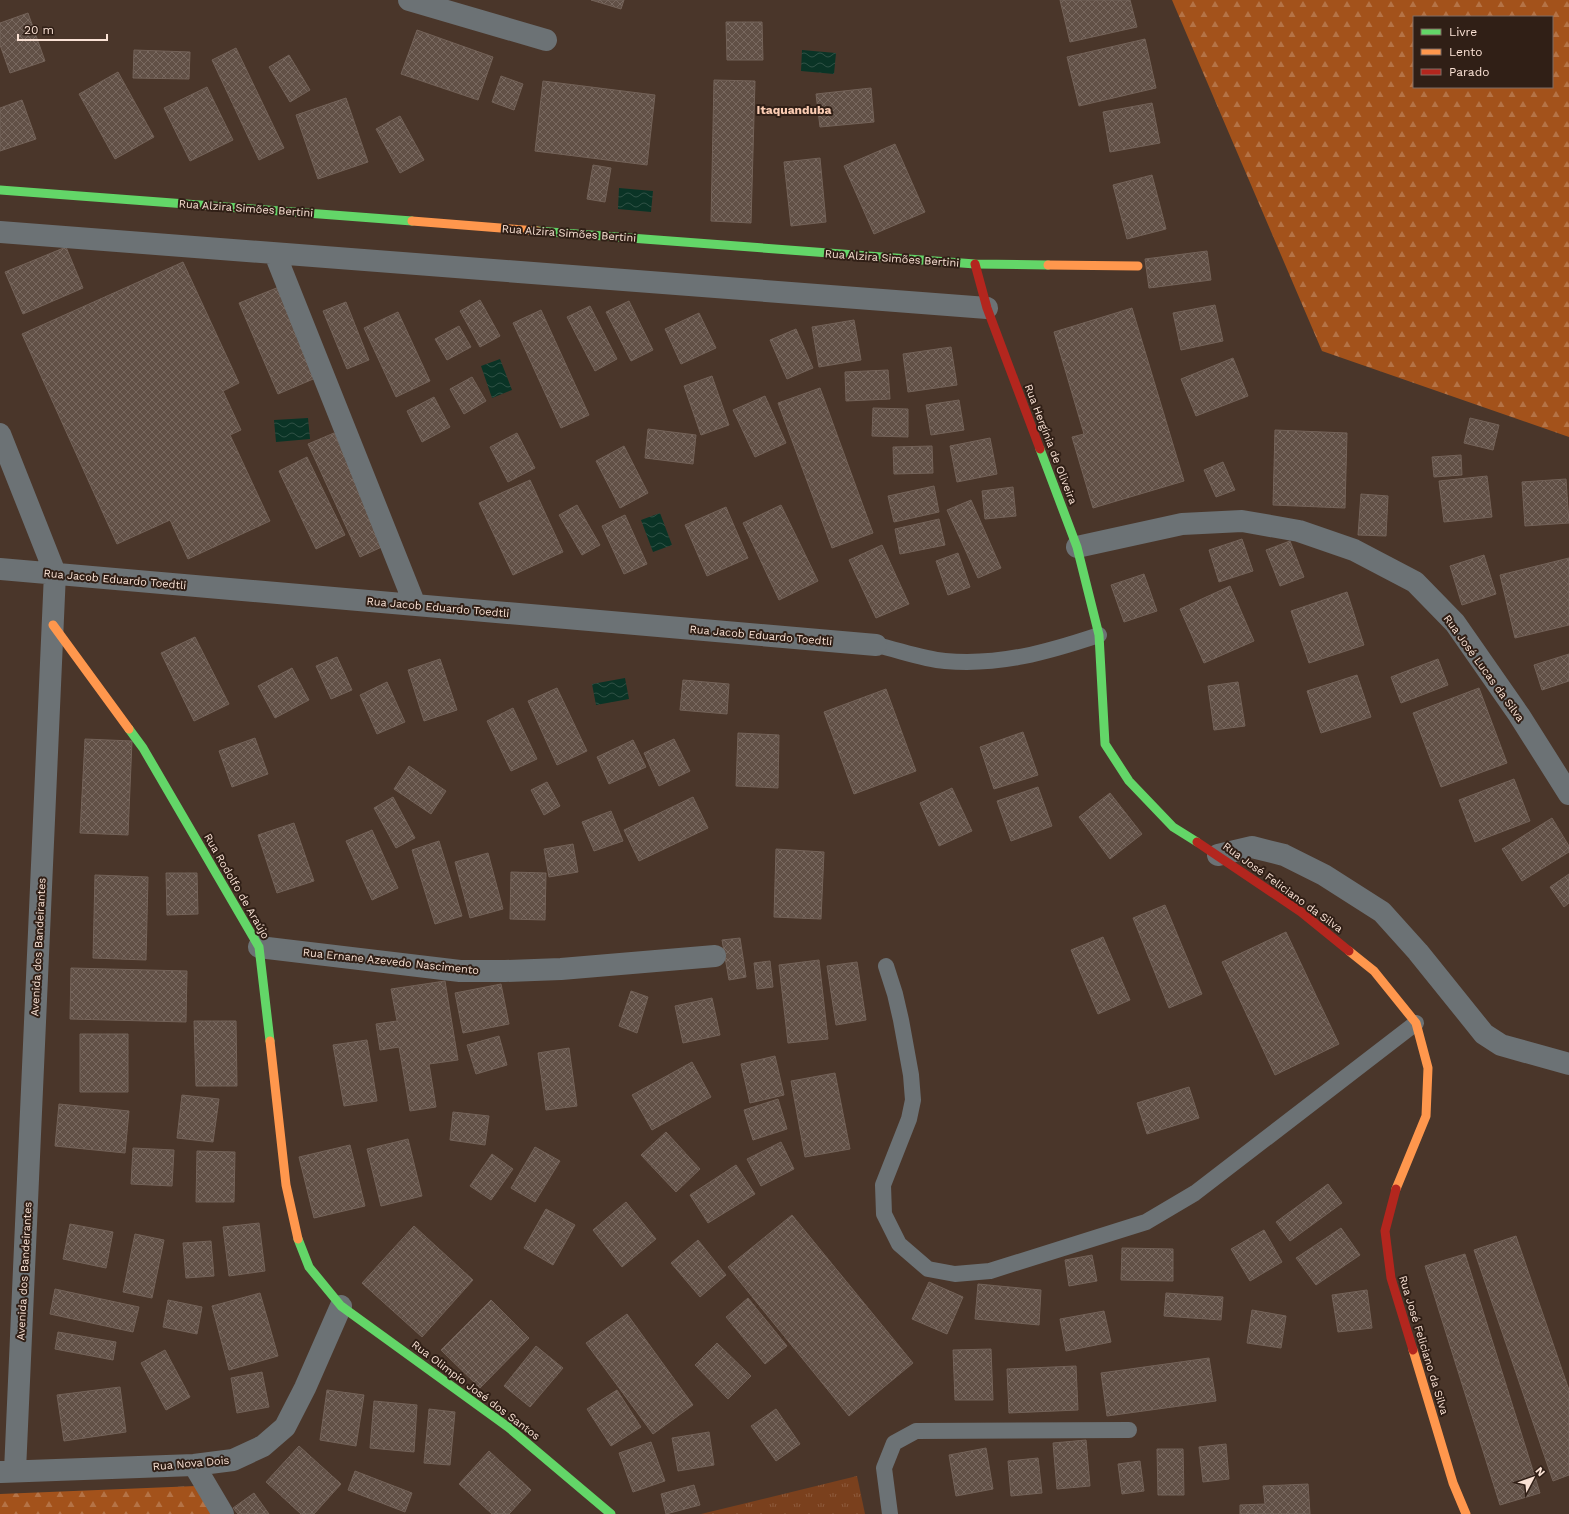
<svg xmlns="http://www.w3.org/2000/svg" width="1569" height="1514" font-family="'Work Sans',sans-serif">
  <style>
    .forest { fill: url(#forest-firs); fill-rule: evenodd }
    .park { fill: url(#park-tufts) }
    .water { fill: url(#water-waves) }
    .building { fill: url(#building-cross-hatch); stroke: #736258 }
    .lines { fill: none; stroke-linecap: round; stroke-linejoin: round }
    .lane { stroke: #6c7275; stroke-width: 16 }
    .street { stroke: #6c7275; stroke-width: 22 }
    .fast { stroke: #63d668; stroke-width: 9 }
    .slow { stroke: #ff974d; stroke-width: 9 }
    .jam { stroke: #b3261e; stroke-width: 9 }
    .labels { text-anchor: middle; stroke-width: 4; stroke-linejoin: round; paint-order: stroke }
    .street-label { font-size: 11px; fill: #fae2d5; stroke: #301f16 }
    .neighbourhood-label { font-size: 12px; font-weight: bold; fill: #fbccb3; stroke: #301f16 }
  </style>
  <defs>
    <pattern id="forest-firs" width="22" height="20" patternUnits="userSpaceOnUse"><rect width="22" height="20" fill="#a3521b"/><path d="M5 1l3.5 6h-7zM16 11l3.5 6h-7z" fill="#b57346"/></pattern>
    <pattern id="park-tufts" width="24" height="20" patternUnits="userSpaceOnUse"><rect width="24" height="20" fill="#7a401d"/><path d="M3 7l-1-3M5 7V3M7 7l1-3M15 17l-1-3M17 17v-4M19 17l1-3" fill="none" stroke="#8e5b3d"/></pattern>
    <pattern id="water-waves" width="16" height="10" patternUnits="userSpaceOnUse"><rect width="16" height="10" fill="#0a3426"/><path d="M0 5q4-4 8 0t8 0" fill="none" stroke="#2f5145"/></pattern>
    <pattern id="building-cross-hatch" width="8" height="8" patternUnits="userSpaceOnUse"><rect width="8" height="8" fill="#615046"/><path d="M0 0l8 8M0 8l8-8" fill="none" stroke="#796960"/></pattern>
  </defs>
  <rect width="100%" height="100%" fill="#4a362a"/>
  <path class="forest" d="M1172,0H1569V437L1322,351ZM1414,17H1552V87H1414Z
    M196,1486L212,1514H0V1494Z"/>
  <path class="park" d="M857,1476L865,1514H701Z"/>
  <path class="water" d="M802,50L836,53L834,74L801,71Z
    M619,188L653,191L651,212L618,209Z
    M500,359L512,390L492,398L481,366Z
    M308,418L310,439L276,442L274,420Z
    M660,513L672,545L653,552L641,520Z
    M625,678L629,699L596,705L592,684Z"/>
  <path class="building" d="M591,0H624L621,9Z
    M1060,0H1130L1137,27L1070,42Z
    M28,13L45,61L10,73L0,45V23Z
    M726,22H762L763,60H727Z
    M417,30L493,57L478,100L401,74Z
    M1145,39L1156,88L1079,106L1067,57Z
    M236,48L284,148L259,160L212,60Z
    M134,50L190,52L189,79L133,78Z
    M289,55L310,90L290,102L269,67Z
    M118,72L154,137L115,159L79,94Z
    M501,76L523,84L514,110L492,102Z
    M714,80L755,81L751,223L711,221Z
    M543,81L655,95L647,165L535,151Z
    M207,87L233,140L190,161L164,108Z
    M871,88L874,122L820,127L816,94Z
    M346,98L368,162L318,179L296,115Z
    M22,100L36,139L0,151V108Z
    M1152,103L1160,143L1110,152L1103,112Z
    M400,116L424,160L400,173L376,129Z
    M895,144L925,212L874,234L844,166Z
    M820,158L826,222L791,226L784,162Z
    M593,165L611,168L605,202L587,199Z
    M1152,175L1166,229L1127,239L1113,185Z
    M66,247L83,288L23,314L5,272Z
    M1207,251L1211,280L1149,288L1145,259Z
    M183,262L239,383L223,391L241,430L230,435L270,521L188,559L170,520L117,544L22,334Z
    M279,287L318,377L278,394L239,303Z
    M480,300L500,336L480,347L460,311Z
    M629,301L653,350L631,361L606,312Z
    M346,302L369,360L347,369L323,311Z
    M1215,305L1223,341L1181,350L1173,313Z
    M590,306L617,359L595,371L567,317Z
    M1132,308L1184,481L1093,508L1072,437L1084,434L1054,332Z
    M541,310L589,415L561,428L513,323Z
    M398,312L430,381L396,397L364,328Z
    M699,313L716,348L681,364L665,329Z
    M854,320L861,360L819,367L812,327Z
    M459,326L471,347L447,360L435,339Z
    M796,329L813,368L787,379L770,340Z
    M951,347L957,385L908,392L903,354Z
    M1233,358L1248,396L1196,416L1181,379Z
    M888,370L890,399L846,401L845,372Z
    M712,376L729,425L701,435L684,386Z
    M472,377L486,401L464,414L450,389Z
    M820,388L873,533L832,548L778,403Z
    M765,396L786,443L755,457L733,410Z
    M434,397L450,427L422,442L407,411Z
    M959,400L964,430L931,435L926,405Z
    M873,408L908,409V437L872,436Z
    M1470,418L1499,425L1493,450L1464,443Z
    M648,429L696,435L693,464L645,458Z
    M1275,430L1347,433L1345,508L1273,505Z
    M334,433L386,545L360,557L308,444Z
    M517,433L535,468L508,482L490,447Z
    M990,438L997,474L957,482L950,446Z
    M624,446L648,493L620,508L596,461Z
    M932,446L933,473L894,474L893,447Z
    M1461,455L1462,475L1434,477L1432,457Z
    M307,457L345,535L316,549L279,471Z
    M1223,462L1235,490L1216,497L1204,470Z
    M1487,476L1492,517L1444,522L1439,481Z
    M1566,479L1569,523L1525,526L1522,482Z
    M530,480L563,552L513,575L479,503Z
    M934,486L939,512L894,522L888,496Z
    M1013,487L1016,516L985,519L982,491Z
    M1361,494L1388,496L1386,536L1358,535Z
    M971,500L1001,568L978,578L947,510Z
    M577,505L600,545L582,555L559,515Z
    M781,505L818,581L779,600L743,523Z
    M726,507L748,558L707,576L685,525Z
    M625,515L647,564L624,574L602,526Z
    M939,519L945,545L900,554L895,529Z
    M1242,539L1253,571L1219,582L1209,550Z
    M1290,541L1304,577L1280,586L1266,550Z
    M882,545L909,604L876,618L849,560Z
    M958,553L970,587L948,595L936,561Z
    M1484,555L1496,594L1462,605L1450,566Z
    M1569,558V625L1515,638L1500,575Z
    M1144,574L1157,611L1124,622L1111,585Z
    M1230,586L1254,641L1204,663L1180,609Z
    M1347,592L1364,645L1309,663L1291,611Z
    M195,637L229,704L194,721L161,653Z
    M1569,654V681L1542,690L1534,665Z
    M337,657L352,690L331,699L316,666Z
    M440,659L457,710L424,721L408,670Z
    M1438,659L1448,685L1401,703L1391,677Z
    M292,668L309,700L275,718L258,686Z
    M1357,675L1371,717L1321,733L1307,691Z
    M683,680L729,684L727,714L680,710Z
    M387,682L405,722L377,734L360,695Z
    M1238,682L1245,726L1214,730L1208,686Z
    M557,688L587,751L557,765L528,701Z
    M1479,688L1507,763L1441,787L1413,713Z
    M886,689L916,771L854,794L824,712Z
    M513,708L537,759L511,771L487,721Z
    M1023,732L1038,775L994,789L980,747Z
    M738,733L779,735L778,788L736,786Z
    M255,738L268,774L232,787L219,751Z
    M85,739L132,741L128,835L80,833Z
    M674,739L690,771L659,786L644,753Z
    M633,740L646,767L609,784L597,757Z
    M409,766L446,791L431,814L394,789Z
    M1514,779L1530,821L1475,842L1459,800Z
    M547,782L560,806L544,815L531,790Z
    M1038,787L1052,826L1011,841L997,801Z
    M952,788L972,831L939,846L920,803Z
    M1110,793L1142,834L1110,859L1079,817Z
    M393,797L415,838L396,848L374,808Z
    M693,797L708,828L639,861L624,830Z
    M611,811L623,841L594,851L582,822Z
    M1552,818L1569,846V852L1522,881L1502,849Z
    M294,823L314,881L277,893L258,835Z
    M372,830L398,888L372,900L346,841Z
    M439,841L462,916L435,924L412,850Z
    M573,844L578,872L549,877L544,849Z
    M776,849L824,852L821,919L774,917Z
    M488,853L503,909L470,918L455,862Z
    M511,872L546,873L545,920L510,919Z
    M166,873H197L198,914L167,915Z
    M1569,874V903L1564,907L1550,887Z
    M95,875L148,877L146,960L93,958Z
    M1165,905L1202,994L1169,1008L1133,918Z
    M1286,932L1339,1044L1275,1075L1222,962Z
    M1103,937L1130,1000L1098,1014L1071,950Z
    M740,938L746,977L729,980L722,940Z
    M819,960L828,1039L788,1043L779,965Z
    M770,961L773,987L757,989L754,963Z
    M857,962L866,1020L836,1025L827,966Z
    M71,968L187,971L186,1022L70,1019Z
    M445,981L458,1060L429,1064L436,1107L410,1111L399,1047L380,1050L376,1024L397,1021L391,989Z
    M501,984L509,1024L463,1033L455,993Z
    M631,991L648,997L637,1033L619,1026Z
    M712,998L720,1035L683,1043L675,1006Z
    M194,1021H236L237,1086H196Z
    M80,1034H128V1092H80Z
    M499,1036L507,1065L476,1074L467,1045Z
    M367,1040L377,1101L344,1106L333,1045Z
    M569,1048L577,1106L546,1110L538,1053Z
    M775,1056L784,1095L750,1103L741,1064Z
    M692,1062L711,1097L652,1130L632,1095Z
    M835,1073L850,1149L805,1157L791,1081Z
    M1189,1087L1199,1118L1147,1134L1137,1103Z
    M182,1095L219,1099L213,1142L177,1138Z
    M778,1099L787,1129L753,1140L744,1110Z
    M59,1104L129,1111L125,1153L55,1146Z
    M453,1112L489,1116L485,1145L450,1140Z
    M666,1132L700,1169L676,1192L641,1155Z
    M408,1139L422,1196L381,1206L367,1149Z
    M781,1142L794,1169L761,1186L747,1159Z
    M350,1145L365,1206L314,1218L299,1157Z
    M535,1147L560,1161L535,1202L511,1188Z
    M133,1148L174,1150L172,1186L131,1184Z
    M197,1151L235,1152L234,1202H196Z
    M492,1154L513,1169L491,1200L470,1186Z
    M736,1165L755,1194L708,1223L690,1195Z
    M1328,1184L1342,1203L1290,1241L1276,1222Z
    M626,1202L656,1239L622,1267L593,1230Z
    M546,1209L575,1225L553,1265L524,1248Z
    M792,1215L913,1363L849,1416L728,1267Z
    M259,1223L265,1271L229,1276L223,1227Z
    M70,1224L113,1232L106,1268L63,1259Z
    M414,1226L473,1280L422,1337L362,1283Z
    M1341,1228L1360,1255L1316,1285L1296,1258Z
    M1264,1230L1282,1262L1250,1281L1231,1249Z
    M135,1234L164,1240L152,1298L123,1292Z
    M1516,1236L1569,1390V1475L1553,1481L1474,1250Z
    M698,1240L726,1275L700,1297L671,1263Z
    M211,1241L214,1276L186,1278L183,1243Z
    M1122,1248L1173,1249V1281L1121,1280Z
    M1465,1254L1540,1493L1500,1505L1425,1266Z
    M1092,1255L1097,1281L1069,1286L1065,1260Z
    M929,1282L963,1297L947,1334L912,1319Z
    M978,1284L1041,1290L1039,1325L975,1319Z
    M55,1289L139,1307L133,1332L50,1314Z
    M1367,1290L1372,1328L1338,1332L1332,1295Z
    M260,1293L278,1356L229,1370L212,1306Z
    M1166,1293L1223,1297L1221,1320L1164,1316Z
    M748,1298L787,1346L765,1364L726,1317Z
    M168,1300L202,1307L197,1334L163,1327Z
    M491,1300L529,1338L480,1388L441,1350Z
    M1252,1310L1286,1316L1281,1348L1247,1343Z
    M1104,1311L1111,1342L1066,1351L1060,1319Z
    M627,1314L693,1405L653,1434L586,1343Z
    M58,1332L116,1342L113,1360L55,1349Z
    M717,1343L751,1376L728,1399L695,1365Z
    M536,1346L563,1368L530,1407L504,1386Z
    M991,1349L993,1400H955L953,1350Z
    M165,1350L190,1397L166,1410L141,1363Z
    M1209,1358L1216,1401L1107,1416L1101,1373Z
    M1076,1366L1078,1410L1009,1413L1007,1369Z
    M262,1372L269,1407L237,1413L231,1378Z
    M120,1387L126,1432L64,1441L57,1395Z
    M327,1390L364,1395L356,1446L320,1440Z
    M617,1390L641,1427L611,1446L587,1409Z
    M374,1401L417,1405L414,1452L370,1448Z
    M429,1409L455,1412L450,1465L424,1463Z
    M776,1409L800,1444L776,1461L751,1426Z
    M709,1432L714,1465L678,1471L672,1438Z
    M1086,1440L1090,1486L1057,1489L1053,1443Z
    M651,1442L665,1481L633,1492L619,1453Z
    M1226,1444L1229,1479L1203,1482L1199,1447Z
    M299,1446L341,1484L314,1514H301L266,1482Z
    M986,1448L993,1489L956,1496L949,1455Z
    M1157,1449H1183L1184,1495H1158Z
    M489,1451L531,1490L509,1514H492L459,1484Z
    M1038,1458L1042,1493L1011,1496L1008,1461Z
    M1140,1461L1144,1491L1122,1494L1118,1464Z
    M355,1471L412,1493L405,1512L348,1490Z
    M1308,1484L1310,1514H1240V1505L1265,1504L1263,1486Z
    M694,1485L700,1505L666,1514L661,1494Z
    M254,1493L269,1514H238L233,1508Z"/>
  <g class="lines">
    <path class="lane" d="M876,645C899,650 922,659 945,661C999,666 1048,652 1099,635
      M886,966L895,994L901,1020L911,1075L913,1100L909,1119L883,1185L884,1214L899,1244L928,1269L955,1274L990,1271L1146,1222L1195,1193L1416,1023
      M890,1514L884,1468L894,1443L916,1431L1129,1430"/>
    <path class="street" d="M409,0L546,40
      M0,232L987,308
      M275,254L415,605
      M0,434L55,573L15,1471
      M1077,547L1182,524L1242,521L1299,531L1354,550L1415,582L1455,623L1519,715L1569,794
      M0,569L876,645
      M1218,855L1252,847L1284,855L1324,875L1382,912L1418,952L1484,1034L1501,1045L1569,1064
      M259,947L460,971H505L561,969L715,956
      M194,1465L223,1514
      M1,1472L194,1465L233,1460L263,1446L285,1427L305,1388L341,1306"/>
    <path class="fast" d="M0,190L412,221
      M537,231L975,264L1048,265
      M1040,449L1077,547L1099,635L1105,744L1129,781L1173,827L1197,842
      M129,729L143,748L259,947L270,1041
      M298,1239L309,1267L341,1306L508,1427L611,1514"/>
    <path class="slow" d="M412,221L537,231
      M1048,265L1138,266
      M53,625L129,729
      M1349,951L1374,971L1416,1023L1428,1068L1426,1116L1396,1189
      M270,1041L286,1185L298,1239
      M1413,1350L1453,1483L1466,1514"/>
    <path class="jam" d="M975,264L987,308L1040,449
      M1197,842L1301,912L1349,951
      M1396,1189L1385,1231L1391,1278L1413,1350"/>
  </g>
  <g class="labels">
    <g class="street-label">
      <text transform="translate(246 208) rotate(4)" y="4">Rua Alzira Simões Bertini</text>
      <text transform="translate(569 233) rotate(4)" y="4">Rua Alzira Simões Bertini</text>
      <text transform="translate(892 258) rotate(4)" y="4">Rua Alzira Simões Bertini</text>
      <text transform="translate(1051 444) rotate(69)" y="4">Rua Hergínia de Oliveira</text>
      <text transform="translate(115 579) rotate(5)" y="4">Rua Jacob Eduardo Toedtli</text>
      <text transform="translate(438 607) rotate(5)" y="4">Rua Jacob Eduardo Toedtli</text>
      <text transform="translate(761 635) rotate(5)" y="4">Rua Jacob Eduardo Toedtli</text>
      <text transform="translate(1484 668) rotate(54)" y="4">Rua José Lucas da Silva</text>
      <text transform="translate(237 886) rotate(60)" y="4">Rua Rodolfo de Araújo</text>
      <text transform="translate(1283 887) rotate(36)" y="4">Rua José Feliciano da Silva</text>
      <text transform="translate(38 947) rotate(-87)" y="4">Avenida dos Bandeirantes</text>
      <text transform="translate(391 961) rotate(6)" y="4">Rua Ernane Azevedo Nascimento</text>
      <text transform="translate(24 1271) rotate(-87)" y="4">Avenida dos Bandeirantes</text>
      <text transform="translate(1424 1345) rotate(73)" y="4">Rua José Feliciano da Silva</text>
      <text transform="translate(476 1390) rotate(37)" y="4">Rua Olimpio José dos Santos</text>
      <text transform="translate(191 1463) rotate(-5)" y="4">Rua Nova Dois</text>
    </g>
    <g class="neighbourhood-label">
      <text x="794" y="114">Itaquanduba</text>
    </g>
  </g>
  <rect x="1413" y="16" width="140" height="72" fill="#301f16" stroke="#816d62"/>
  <rect x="1421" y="29" width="20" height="6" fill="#63d668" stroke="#816d62"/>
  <text x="1449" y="36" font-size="12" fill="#fae2d5">Livre</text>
  <rect x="1421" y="49" width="20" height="6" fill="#ff974d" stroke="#816d62"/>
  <text x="1449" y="56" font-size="12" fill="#fae2d5">Lento</text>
  <rect x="1421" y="69" width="20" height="6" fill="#b3261e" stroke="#816d62"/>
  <text x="1449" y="76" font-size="12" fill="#fae2d5">Parado</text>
  <g transform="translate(1533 1478) rotate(49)" stroke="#301f16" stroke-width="3" paint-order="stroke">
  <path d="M0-3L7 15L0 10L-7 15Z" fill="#fae2d5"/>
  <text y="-6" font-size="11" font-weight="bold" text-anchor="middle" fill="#fae2d5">N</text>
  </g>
  <path d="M18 34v6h89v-6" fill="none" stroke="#fae2d5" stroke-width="2"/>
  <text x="24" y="34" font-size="12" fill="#fae2d5" stroke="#301f16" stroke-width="3" paint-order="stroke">20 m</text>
</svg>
